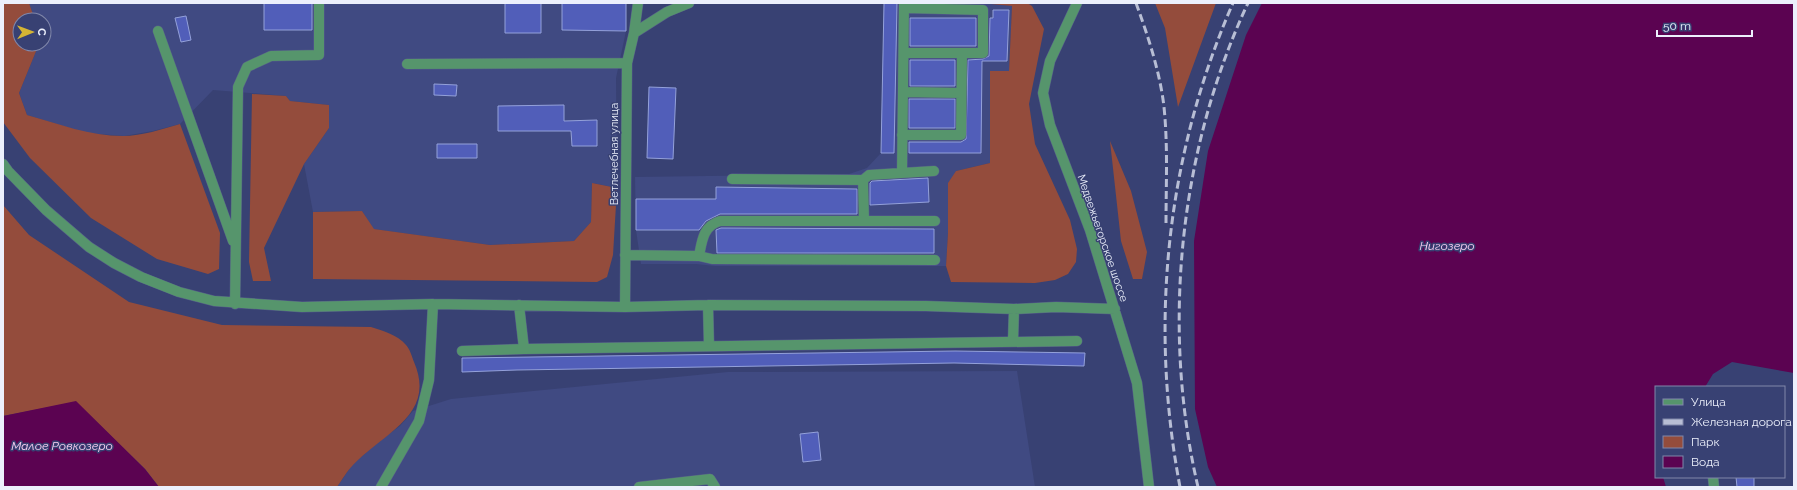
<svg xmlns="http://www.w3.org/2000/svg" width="1797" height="490" font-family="Raleway,sans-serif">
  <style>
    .built { fill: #404a82 }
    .green { fill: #944c3c }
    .water { fill: #5b0351 }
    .building { fill: #515eb9; stroke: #94a1da }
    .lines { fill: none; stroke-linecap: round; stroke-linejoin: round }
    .minor-casing { stroke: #555d89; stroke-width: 11 }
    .minor { stroke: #56956c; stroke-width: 10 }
    .rail { stroke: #b8bed5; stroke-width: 3; stroke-dasharray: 8 4; stroke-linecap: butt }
    .labels { text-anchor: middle; stroke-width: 3; stroke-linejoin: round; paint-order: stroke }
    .street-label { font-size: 11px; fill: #ecf0fc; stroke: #384173 }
    .water-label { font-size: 12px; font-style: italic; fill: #fed0f3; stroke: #384173 }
  </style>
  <rect width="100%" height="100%" fill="#384173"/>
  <path class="built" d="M29,3H626V31L616,78L617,188L592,183L591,222L574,241L490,245L373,229L362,211L313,212L304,164L329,128V105L290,101L286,96L213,90L180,124L153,131L124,136L86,133L27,115L19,93L39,44H44V20H35Z
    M884,3H991L992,4L1012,6L1009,71L990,72V163L956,171L948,233L946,266H715L696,264H641L636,230L635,177L849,174L867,168L881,153Z
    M1017,371L1035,487H337L352,465L378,442L400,426L413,411L451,399L728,372Z"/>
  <path class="green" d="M3,3H29L35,20H20V44H39L19,93L27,115C59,124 90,136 123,136C142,136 162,129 180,124L220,233L219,269L208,274L157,259L91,218L30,158L3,122Z
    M991,3H1027L1032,6L1044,29L1029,104L1035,144L1070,220L1077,249L1076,262L1068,274L1055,280L1035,283L951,282L946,266L948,233V183L956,171L990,163V71H1009L1012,6L991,4Z
    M1155,3H1216L1178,107L1165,28Z
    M252,94L286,96L290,101L329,105V128L304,164L264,248L271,281H253L249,262Z
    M1110,141L1131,191L1147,252L1142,279H1133L1121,241Z
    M592,183L617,188L613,255L607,277L597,282L313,279V212L362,211L374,229L490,245L574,241L591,222Z
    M3,205L29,235L129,302L222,325L371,327C383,331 398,335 406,345C410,349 412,357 414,362C437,415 383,433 353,465C347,471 342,480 337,487H159L145,469L76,402L3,416Z"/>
  <path class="water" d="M1262,3H1794V373L1732,362L1713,374L1705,387H1656V477H1663L1666,487H1217L1208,467L1195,409L1194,241L1208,151L1246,35Z
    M76,401L145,469L159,487H3V416Z"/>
  <path class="building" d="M264,3H312V30H264Z
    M505,3H541V33H505Z
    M562,3H626V31L562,30Z
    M884,3H897L894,153H881Z
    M993,10H1009L1007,61H982L981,153H909V142H961L966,139L968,60L983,59L989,56L990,18H993Z
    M186,16L191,40L181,42L175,18Z
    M910,18H976V46H910Z
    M910,60H955V86H910Z
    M434,84L457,85L456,96L434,95Z
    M649,87L676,88L673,159L647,158Z
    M909,99H955V128H909Z
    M564,105V121L597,120V146H572L571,131H498V106Z
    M437,144H477V158H437Z
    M928,178L929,202L870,205V183L872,181Z
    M716,187L857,189V214H720L706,221L699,230H636V199H716Z
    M721,228L934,229V253H717L716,230Z
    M955,351L1085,353L1084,366L954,363L517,370L462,372V358Z
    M818,432L821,460L803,462L800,434Z
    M1736,477H1754V487H1737Z"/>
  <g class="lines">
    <g class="minor-casing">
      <path id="minor" d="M1077,3L1050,61L1043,93L1050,125L1090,230L1137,383L1149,487
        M158,31L233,241
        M634,33L667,12L689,3
        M904,53H983V10L904,8
        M407,64L627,63
        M903,92L961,93
        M902,135H961L962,53
        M3,164L8,171L46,210L89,247L114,263L141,277L179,292L214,301L302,307L433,304L625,307L708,305L926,306L1014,309L1056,307L1115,309
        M902,173L904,3
        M732,179L863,180L864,221
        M863,180L869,175L934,171
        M625,255L699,256L712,259L935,260
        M699,256C702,241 703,226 720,221H935
        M235,304L238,87L247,67L271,56L319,55V3
        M519,305L524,349
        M708,305L709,346
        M625,307L627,63L634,33L638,3
        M1013,341L1014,309
        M462,351L524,349L1077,341
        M1713,477L1714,487
        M381,487L419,421L429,380L433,304
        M639,487L710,479L715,487"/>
    </g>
    <use href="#minor" class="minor"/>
    <path class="rail" d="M1136,3C1148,36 1160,72 1164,107C1168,146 1166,185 1166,224
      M1180,487C1149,324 1166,156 1233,3
      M1198,487C1161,329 1179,150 1248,3"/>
  </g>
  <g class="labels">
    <g class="street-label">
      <text transform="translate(614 154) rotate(-90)" y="4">Ветлечебная улица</text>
      <text transform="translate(1103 238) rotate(71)" y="4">Медвежьегорское шоссе</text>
    </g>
    <g class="water-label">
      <text x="1447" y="250">Нигозеро</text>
      <text x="62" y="450">Малое Ровкозеро</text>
    </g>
  </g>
  <rect width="1797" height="490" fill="none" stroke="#ecf0fc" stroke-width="8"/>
  <rect x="1655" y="386" width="130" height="92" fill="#384173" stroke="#8087aa"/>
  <rect x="1663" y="399" width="20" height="6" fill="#56956c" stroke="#8087aa"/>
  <text x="1691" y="406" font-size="12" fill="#ecf0fc">Улица</text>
  <rect x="1663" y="419" width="20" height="6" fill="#b8bed5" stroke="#8087aa"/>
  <text x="1691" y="426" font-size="12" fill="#ecf0fc">Железная дорога</text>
  <rect x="1663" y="436" width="20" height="12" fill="#944c3c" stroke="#8087aa"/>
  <text x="1691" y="446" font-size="12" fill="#ecf0fc">Парк</text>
  <rect x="1663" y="456" width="20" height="12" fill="#5b0351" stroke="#8087aa"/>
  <text x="1691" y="466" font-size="12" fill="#ecf0fc">Вода</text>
  <g transform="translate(32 32) rotate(89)"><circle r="19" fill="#384173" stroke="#8087aa"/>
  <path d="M0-3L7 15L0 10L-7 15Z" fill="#d5b534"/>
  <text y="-6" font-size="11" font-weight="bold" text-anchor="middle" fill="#ecf0fc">С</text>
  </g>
  <path d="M1657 30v6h95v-6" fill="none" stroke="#ecf0fc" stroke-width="2"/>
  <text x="1663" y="30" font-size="12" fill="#ecf0fc" stroke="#384173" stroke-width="3" paint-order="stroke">50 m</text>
</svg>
